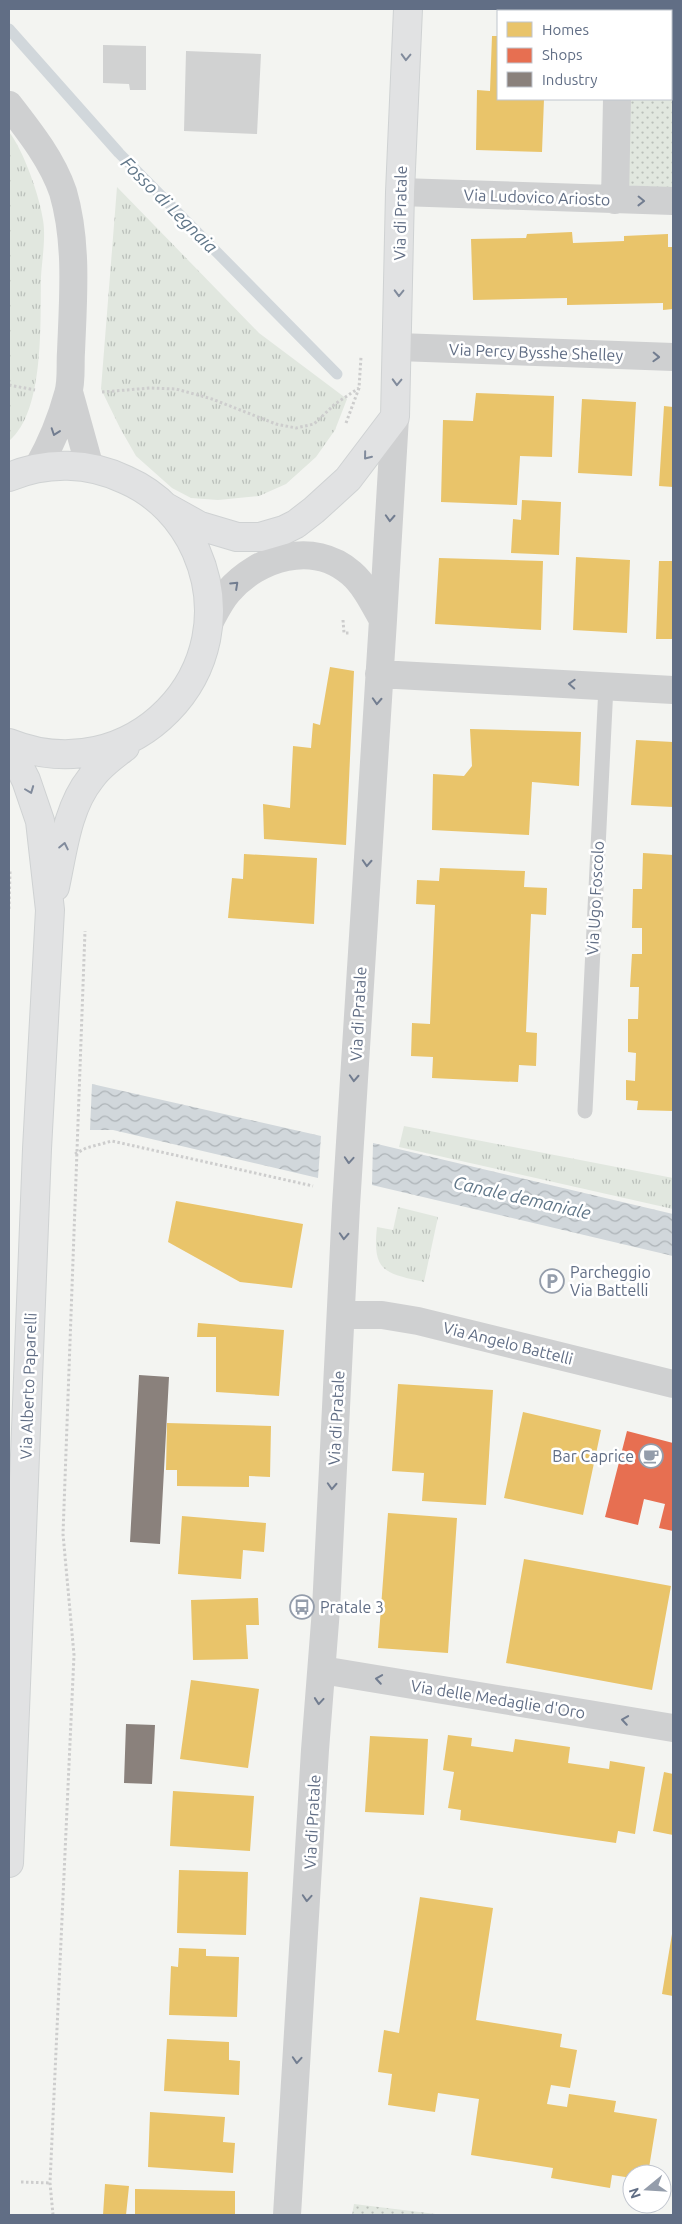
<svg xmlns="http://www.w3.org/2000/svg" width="682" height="2224" font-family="Ubuntu,sans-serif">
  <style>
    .grass { fill: url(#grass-tufts) }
    .park { fill: url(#park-dots) }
    .water { fill: url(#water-waves) }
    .homes { fill: #e9c46a }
    .shops { fill: #e76f51 }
    .industry { fill: #8a817c }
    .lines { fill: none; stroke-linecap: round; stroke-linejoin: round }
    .stream { stroke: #d1d7db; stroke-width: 11 }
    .building { fill: #d1d2d2 }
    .secondary-casing { stroke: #cfd2d3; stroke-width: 30 }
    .path { stroke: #cdcdcd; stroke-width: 3; stroke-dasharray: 2.5 2.5; stroke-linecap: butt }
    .lane { stroke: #cfd0d1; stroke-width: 15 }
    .street { stroke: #cfd0d1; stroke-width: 28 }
    .secondary { stroke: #e1e2e3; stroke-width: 28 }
    .oneway { stroke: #818b9c }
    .oneway2 { stroke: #727d90 }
    .labels { text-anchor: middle; stroke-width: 5; stroke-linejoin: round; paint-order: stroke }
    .street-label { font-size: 16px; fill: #616e85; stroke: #fff }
    .poi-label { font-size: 16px; fill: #616e85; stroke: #fff; text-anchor: start }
    .water-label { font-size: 18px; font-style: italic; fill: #617789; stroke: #fff }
  </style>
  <defs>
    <pattern id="grass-tufts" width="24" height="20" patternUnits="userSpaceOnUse" patternTransform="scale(1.25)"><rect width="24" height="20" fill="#e1e7df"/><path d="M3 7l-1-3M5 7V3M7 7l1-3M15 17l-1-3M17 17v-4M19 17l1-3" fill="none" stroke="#babfba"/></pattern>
    <pattern id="park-dots" width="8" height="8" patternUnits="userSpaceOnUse" patternTransform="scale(1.25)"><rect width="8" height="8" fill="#e1e7df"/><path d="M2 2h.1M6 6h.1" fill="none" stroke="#babfba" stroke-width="1.8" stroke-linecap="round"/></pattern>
    <pattern id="water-waves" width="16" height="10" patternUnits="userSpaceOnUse" patternTransform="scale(1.25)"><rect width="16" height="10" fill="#d1d7db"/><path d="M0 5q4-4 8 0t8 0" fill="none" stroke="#adb3b7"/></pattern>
  </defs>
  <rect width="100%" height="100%" fill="#f3f4f1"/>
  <path class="grass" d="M9,132C23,149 40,197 43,220C46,238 42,259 41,277C40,321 45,411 9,441Z
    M117,187L259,333L347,399L335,430L316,457L286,484L259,496L218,500L191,498L172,488L136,456L120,428L101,389Z
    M404,1126L673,1178V1209L399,1147Z
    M398,1207L438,1217L424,1282C385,1273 372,1272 377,1227L393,1230Z"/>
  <path class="park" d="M618,9H673V201L615,200L617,99H671V11H618Z
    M354,2204L444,2215H352Z"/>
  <path class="water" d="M92,1084L321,1136L318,1178L113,1130H90Z
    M373,1143L673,1214V1256L372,1185Z"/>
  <path class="homes" d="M503,9H566V11H502Z
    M492,36H498V99H544L542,152L476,150L477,90L490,91Z
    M572,232L573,243L624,241V236L668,234V247H673V309L663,310V303L567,305V298L473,300L471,239L526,238L527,234Z
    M476,393L554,396L552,457L520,456L517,505L441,502L443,420L473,421Z
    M582,399L636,402L632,476L578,473Z
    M664,406L673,407V487L659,486Z
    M522,500L561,502L559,555L511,553L513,519L521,520Z
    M576,557L630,560L627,633L573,630Z
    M439,558L543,561L541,630L435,624Z
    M659,561H673V639H656Z
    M330,667L354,671L346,845L264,839L263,804L290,808L293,746L311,748L313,723L320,725Z
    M470,729L581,732L579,786L532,782L529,835L432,830L433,774L464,776L472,766Z
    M636,740L673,742V807L631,805Z
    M643,853L673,855V1111L637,1110L638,1101L626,1100V1080L635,1081L636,1053L628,1052V1019H638L639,987H630L632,954H642V928H632L633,889H642Z
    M244,854L317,858L314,924L228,918L232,878L243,879Z
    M440,868L525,871L524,887L547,888L546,915L531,914L526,1032L537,1033L536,1066L519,1065L518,1082L432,1078L433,1057L411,1056L412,1023L430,1024L435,905L416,904L417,880L439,881Z
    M176,1201L303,1224L292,1288L240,1282L168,1242Z
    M198,1323L284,1330L279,1396L216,1392V1337H197Z
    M398,1384L493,1390L486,1505L422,1501L424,1473L392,1471Z
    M523,1412L601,1430L583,1515L504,1498Z
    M167,1423L271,1426L270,1477L249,1476V1487L177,1486V1470H166Z
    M388,1513L457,1518L448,1653L378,1648Z
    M182,1516L266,1523L264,1552L243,1550L241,1579L178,1574Z
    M524,1559L671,1586L652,1690L506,1663Z
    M258,1598L259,1625H246L248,1659L193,1660L191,1600Z
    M191,1680L259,1689L248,1768L180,1759Z
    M448,1735L472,1738L471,1746L513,1752L515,1739L570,1747L568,1763L609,1769L610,1761L645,1767L635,1834L618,1831L616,1843L460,1820L461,1810L448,1808L454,1772L443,1770Z
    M370,1736L428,1739L424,1815L365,1812Z
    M664,1772L673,1774V1835L653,1831Z
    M173,1791L254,1796L250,1851L170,1846Z
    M179,1870L248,1872L246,1935L177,1933Z
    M420,1897L493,1908L476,2020L562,2034L560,2047L577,2050L570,2088L551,2085L547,2104L567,2107L569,2094L616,2101L614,2112L657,2119L648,2174H632V2178L612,2175L610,2188L551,2178L553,2168L471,2155L479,2099L438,2093L435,2112L388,2105L392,2074L378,2072L384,2030L399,2033Z
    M672,1934H673V1996L662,1994Z
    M179,1948L206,1949V1956L239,1957L237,2017L169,2015L171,1966L178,1967Z
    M167,2039L229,2042V2060L240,2061L239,2095L164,2091Z
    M150,2112L225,2117L223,2142L235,2143L233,2173L148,2167Z
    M105,2184L129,2186L126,2215H103Z
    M135,2189L235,2191V2215H135Z"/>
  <path class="shops" d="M627,1431L673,1443V1531L659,1528L665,1504L644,1499L638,1525L605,1517Z"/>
  <path class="industry" d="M139,1375L169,1377L160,1544L130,1542Z
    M126,1724L155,1725L152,1784L124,1783Z"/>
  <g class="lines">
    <path class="stream" d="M9,29L119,153L337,374"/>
  </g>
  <path class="building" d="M103,45L146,46V90H130L129,84L103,83Z
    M186,51L261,54L257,134L184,131Z"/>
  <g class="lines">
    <g class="secondary-casing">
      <path id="secondary" d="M9,477C47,461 89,462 126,480C158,494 182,520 196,551C249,672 130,792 9,743
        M166,507L200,526L237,537H260L284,530L296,524L314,510L348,479L395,417L400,192L408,9
        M9,746L26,780L40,821L50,910L37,1149L9,1863
        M55,887C63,850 67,808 91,778C100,765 113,756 125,747"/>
    </g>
    <path class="path" d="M9,385L35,390
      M102,392L150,388L176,389L212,399L276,424L296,428L314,424L335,404L359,388
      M346,423L359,388L361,357
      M343,620L344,633H350
      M9,909L10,871
      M75,1154L86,1148L112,1141L313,1186
      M21,2182L50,2183
      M53,2215L50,2183L74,1655L63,1534L85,931"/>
    <path class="lane" d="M585,1111L606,686"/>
    <path class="street" d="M618,11V9
      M9,105C30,132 52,160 63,192C78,243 73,300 71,352C70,365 72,381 68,394C61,420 51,444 38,467L35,468
      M400,192L673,201
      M615,200L617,99
      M398,347L673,357
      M69,392L90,468
      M383,620L395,417
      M208,625C214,614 220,601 228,592C258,557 313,540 351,573C365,585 374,604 383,620L346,1206L326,1609L315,1750L287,2215
      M379,674L673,690
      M341,1315H382L418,1321L673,1384
      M322,1670L673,1728"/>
    <use href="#secondary" class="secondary"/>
  </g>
  <defs><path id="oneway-chevron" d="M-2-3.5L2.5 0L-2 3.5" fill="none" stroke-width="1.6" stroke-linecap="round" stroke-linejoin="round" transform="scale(1.25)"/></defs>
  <g class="oneway">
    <use href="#oneway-chevron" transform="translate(406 57) rotate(92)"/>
    <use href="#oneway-chevron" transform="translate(399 293) rotate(91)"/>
    <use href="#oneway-chevron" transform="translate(397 382) rotate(92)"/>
    <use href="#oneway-chevron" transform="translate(367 456) rotate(129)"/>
    <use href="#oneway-chevron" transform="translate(30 790) rotate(69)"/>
    <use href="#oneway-chevron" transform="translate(64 846) rotate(-78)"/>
  </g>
  <g class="oneway2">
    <use href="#oneway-chevron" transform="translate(641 201) rotate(1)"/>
    <use href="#oneway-chevron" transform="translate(656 357) rotate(2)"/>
    <use href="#oneway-chevron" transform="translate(55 432) rotate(109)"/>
    <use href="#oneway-chevron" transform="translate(390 518) rotate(93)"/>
    <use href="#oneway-chevron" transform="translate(235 585) rotate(-43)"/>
    <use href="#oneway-chevron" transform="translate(572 684) rotate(-177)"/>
    <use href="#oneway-chevron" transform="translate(377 701) rotate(93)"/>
    <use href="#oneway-chevron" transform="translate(367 863) rotate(93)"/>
    <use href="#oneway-chevron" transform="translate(354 1078) rotate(93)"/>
    <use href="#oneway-chevron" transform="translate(349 1160) rotate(94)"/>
    <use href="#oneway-chevron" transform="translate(344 1236) rotate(93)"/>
    <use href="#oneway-chevron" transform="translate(332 1486) rotate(93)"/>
    <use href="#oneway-chevron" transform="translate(379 1679) rotate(-171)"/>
    <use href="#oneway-chevron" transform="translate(319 1701) rotate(95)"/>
    <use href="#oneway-chevron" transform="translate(625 1720) rotate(-171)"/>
    <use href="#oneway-chevron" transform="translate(307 1898) rotate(94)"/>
    <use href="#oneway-chevron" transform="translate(297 2060) rotate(94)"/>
  </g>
  <defs>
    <g id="parking-ring" transform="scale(1.25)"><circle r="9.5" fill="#fff" stroke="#949dab" stroke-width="1.5"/><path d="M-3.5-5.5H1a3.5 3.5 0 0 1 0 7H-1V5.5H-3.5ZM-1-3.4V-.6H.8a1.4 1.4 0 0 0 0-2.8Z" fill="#949dab"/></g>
    <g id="cafe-ring" transform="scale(1.25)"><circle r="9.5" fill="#fff" stroke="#949dab" stroke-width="1.5"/><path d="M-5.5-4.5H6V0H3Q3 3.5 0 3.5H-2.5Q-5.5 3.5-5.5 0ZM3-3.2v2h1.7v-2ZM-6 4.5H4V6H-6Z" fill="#949dab"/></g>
    <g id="bus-ring" transform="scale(1.25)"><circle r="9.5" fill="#fff" stroke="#949dab" stroke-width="1.5"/><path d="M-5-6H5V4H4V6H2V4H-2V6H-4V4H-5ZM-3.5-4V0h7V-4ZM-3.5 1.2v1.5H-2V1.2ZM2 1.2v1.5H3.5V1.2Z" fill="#949dab"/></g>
  </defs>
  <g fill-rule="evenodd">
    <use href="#parking-ring" x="552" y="1281"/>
    <use href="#cafe-ring" x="651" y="1456"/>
    <use href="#bus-ring" x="302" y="1607"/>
  </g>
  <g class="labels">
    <g class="street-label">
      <text transform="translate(537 197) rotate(2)" y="6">Via Ludovico Ariosto</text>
      <text transform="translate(400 213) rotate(-89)" y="6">Via di Pratale</text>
      <text transform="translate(536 352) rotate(2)" y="6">Via Percy Bysshe Shelley</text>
      <text transform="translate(595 898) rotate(-87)" y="6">Via Ugo Foscolo</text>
      <text transform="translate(358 1014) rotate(-87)" y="6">Via di Pratale</text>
      <text transform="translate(508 1343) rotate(14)" y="6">Via Angelo Battelli</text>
      <text transform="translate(28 1386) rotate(-88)" y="6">Via Alberto Paparelli</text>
      <text transform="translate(336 1418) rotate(-87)" y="6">Via di Pratale</text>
      <text transform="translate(498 1699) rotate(9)" y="6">Via delle Medaglie d'Oro</text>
      <text transform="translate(312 1822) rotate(-87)" y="6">Via di Pratale</text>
    </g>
    <g class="poi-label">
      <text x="570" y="1278">Parcheggio<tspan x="570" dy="18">Via Battelli</tspan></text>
      <text x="634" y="1462" text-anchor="end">Bar Caprice</text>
      <text x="320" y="1613">Pratale 3</text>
    </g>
    <g class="water-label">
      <text transform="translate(169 205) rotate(45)" y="6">Fosso di Legnaia</text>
      <text transform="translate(522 1198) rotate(13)" y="6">Canale demaniale</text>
    </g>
  </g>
  <rect width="682" height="2224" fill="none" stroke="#616e85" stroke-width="20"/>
  <rect x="497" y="10" width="175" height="90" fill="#ffffff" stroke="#c0c5ce"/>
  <rect x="507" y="22" width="25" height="15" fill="#e9c46a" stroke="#c0c5ce"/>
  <text x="542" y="35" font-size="15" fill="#616e85">Homes</text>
  <rect x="507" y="48" width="25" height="15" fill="#e76f51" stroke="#c0c5ce"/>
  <text x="542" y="60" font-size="15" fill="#616e85">Shops</text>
  <rect x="507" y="72" width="25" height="15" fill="#8a817c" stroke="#c0c5ce"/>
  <text x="542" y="85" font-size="15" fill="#616e85">Industry</text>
  <g transform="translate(647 2189) rotate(252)"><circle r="24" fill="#ffffff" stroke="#c0c5ce"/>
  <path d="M0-4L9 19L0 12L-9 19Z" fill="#949dab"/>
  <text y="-8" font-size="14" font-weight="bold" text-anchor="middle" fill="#616e85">N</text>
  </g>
</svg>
